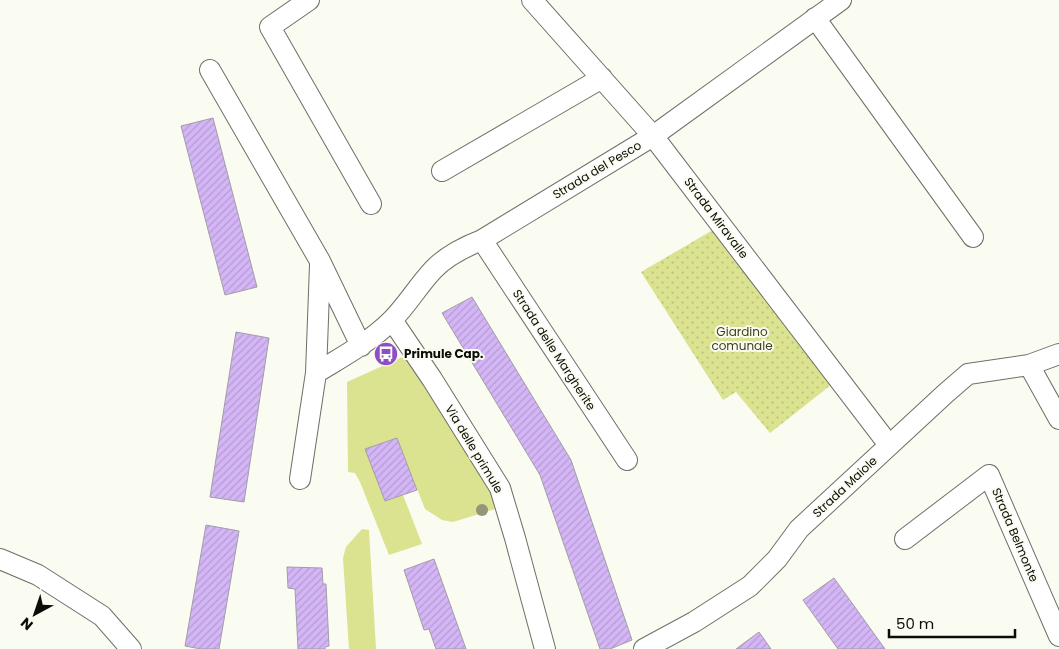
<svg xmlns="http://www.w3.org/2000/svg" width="1059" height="649" font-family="Poppins,sans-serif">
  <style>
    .grass { fill: #dbe290 }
    .park { fill: url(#park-dots) }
    .building { fill: url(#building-hatch); stroke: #a19da5 }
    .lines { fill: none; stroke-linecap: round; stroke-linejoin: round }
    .minor-casing { stroke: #6e6f67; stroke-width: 22 }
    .minor { stroke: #fff; stroke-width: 20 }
    .tree { fill: #94957b }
    .labels { text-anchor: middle; stroke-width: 4; stroke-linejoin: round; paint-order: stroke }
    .street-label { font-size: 12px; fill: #0c0c09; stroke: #fafbf1 }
    .park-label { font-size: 12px; fill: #40421b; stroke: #fafbf1 }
    .poi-label { font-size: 12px; font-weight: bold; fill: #0c0c09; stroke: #fafbf1; text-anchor: start }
  </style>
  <defs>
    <pattern id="park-dots" width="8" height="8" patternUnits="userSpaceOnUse" patternTransform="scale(1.25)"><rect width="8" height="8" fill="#dbe290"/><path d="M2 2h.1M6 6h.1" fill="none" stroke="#bbc17b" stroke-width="1.8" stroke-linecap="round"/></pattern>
    <pattern id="building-hatch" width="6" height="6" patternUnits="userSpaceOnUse" patternTransform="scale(1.25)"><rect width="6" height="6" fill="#d4b6f6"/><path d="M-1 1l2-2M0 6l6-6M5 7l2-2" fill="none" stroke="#b59bd2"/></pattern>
  </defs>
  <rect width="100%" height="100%" fill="#fafbf1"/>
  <path class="grass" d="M409,354L502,507L453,522L442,520L425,509L397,438L365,449L385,501L403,495L422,544L389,555L360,482L355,473L348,472L347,382Z
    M362,529L369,530L376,649H349L343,558L346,547Z"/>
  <path class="park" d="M718,227L836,381L770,433L736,392L723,400L641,272Z"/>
  <path class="building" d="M213,118L257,287L225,295L181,126Z
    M472,297L571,460L632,640L610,649H600L540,475L442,313Z
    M236,332L269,338L244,502L210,497Z
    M397,438L417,490L385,501L365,449Z
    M206,525L239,531L219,649H201L185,646Z
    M434,559L466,649H436L429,629L424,630L404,570Z
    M287,567L322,568L323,584H326L329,646L325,647V649H298L295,589L288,588Z
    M834,578L885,649H838L803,600Z
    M759,632L771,649H736Z"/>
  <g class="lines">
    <g class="minor-casing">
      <path id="minor" d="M309,0L270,27L371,204
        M532,0L653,136L889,445
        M815,18L973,237
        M210,70L320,261L361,346
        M442,171L602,78
        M482,240L627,460
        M392,320L432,379L500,488L515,538L545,649
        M1029,365L1059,419
        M316,373C342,357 370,342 392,320C407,305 418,286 433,270C446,256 464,247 482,240L653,136L841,0
        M300,479L316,373L320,265
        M905,539L989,475L1059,636
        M0,559L38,575L102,616L131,649
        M644,649L694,622L750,586L777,559L799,529L946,393L968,374L1029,365L1059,354"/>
    </g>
    <use href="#minor" class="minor"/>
  </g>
  <circle class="tree" cx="482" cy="510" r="6"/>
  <defs>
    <g id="bus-disc" transform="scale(1.25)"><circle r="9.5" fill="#8e4fc5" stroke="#fafbf1"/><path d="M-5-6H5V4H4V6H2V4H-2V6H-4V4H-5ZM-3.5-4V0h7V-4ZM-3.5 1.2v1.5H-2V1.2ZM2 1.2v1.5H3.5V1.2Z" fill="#fff"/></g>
  </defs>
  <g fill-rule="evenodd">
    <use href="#bus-disc" x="386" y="354"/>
  </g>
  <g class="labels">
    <g class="street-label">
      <text transform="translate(597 170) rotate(-31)" y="4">Strada del Pesco</text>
      <text transform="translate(716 218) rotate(53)" y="4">Strada Miravalle</text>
      <text transform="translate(554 350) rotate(57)" y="4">Strada delle Margherite</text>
      <text transform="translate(474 449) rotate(59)" y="4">Via delle primule</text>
      <text transform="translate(845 487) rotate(-43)" y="4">Strada Maiole</text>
      <text transform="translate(1015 535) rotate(67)" y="4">Strada Belmonte</text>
    </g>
    <g class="park-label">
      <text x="742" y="336">Giardino<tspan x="742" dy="14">comunale</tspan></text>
    </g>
    <g class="poi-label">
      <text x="404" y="358">Primule Cap.</text>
    </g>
  </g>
  <g transform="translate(35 614) rotate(220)" stroke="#fafbf1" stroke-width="4" paint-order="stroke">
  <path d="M0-4L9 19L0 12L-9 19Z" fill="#0c0c09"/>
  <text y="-8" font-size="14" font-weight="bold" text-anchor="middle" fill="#0c0c09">N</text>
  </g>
  <path d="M889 629v8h126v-8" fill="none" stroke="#0c0c09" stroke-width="2.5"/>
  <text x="896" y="629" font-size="15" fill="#0c0c09" stroke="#fafbf1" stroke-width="4" paint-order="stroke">50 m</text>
</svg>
